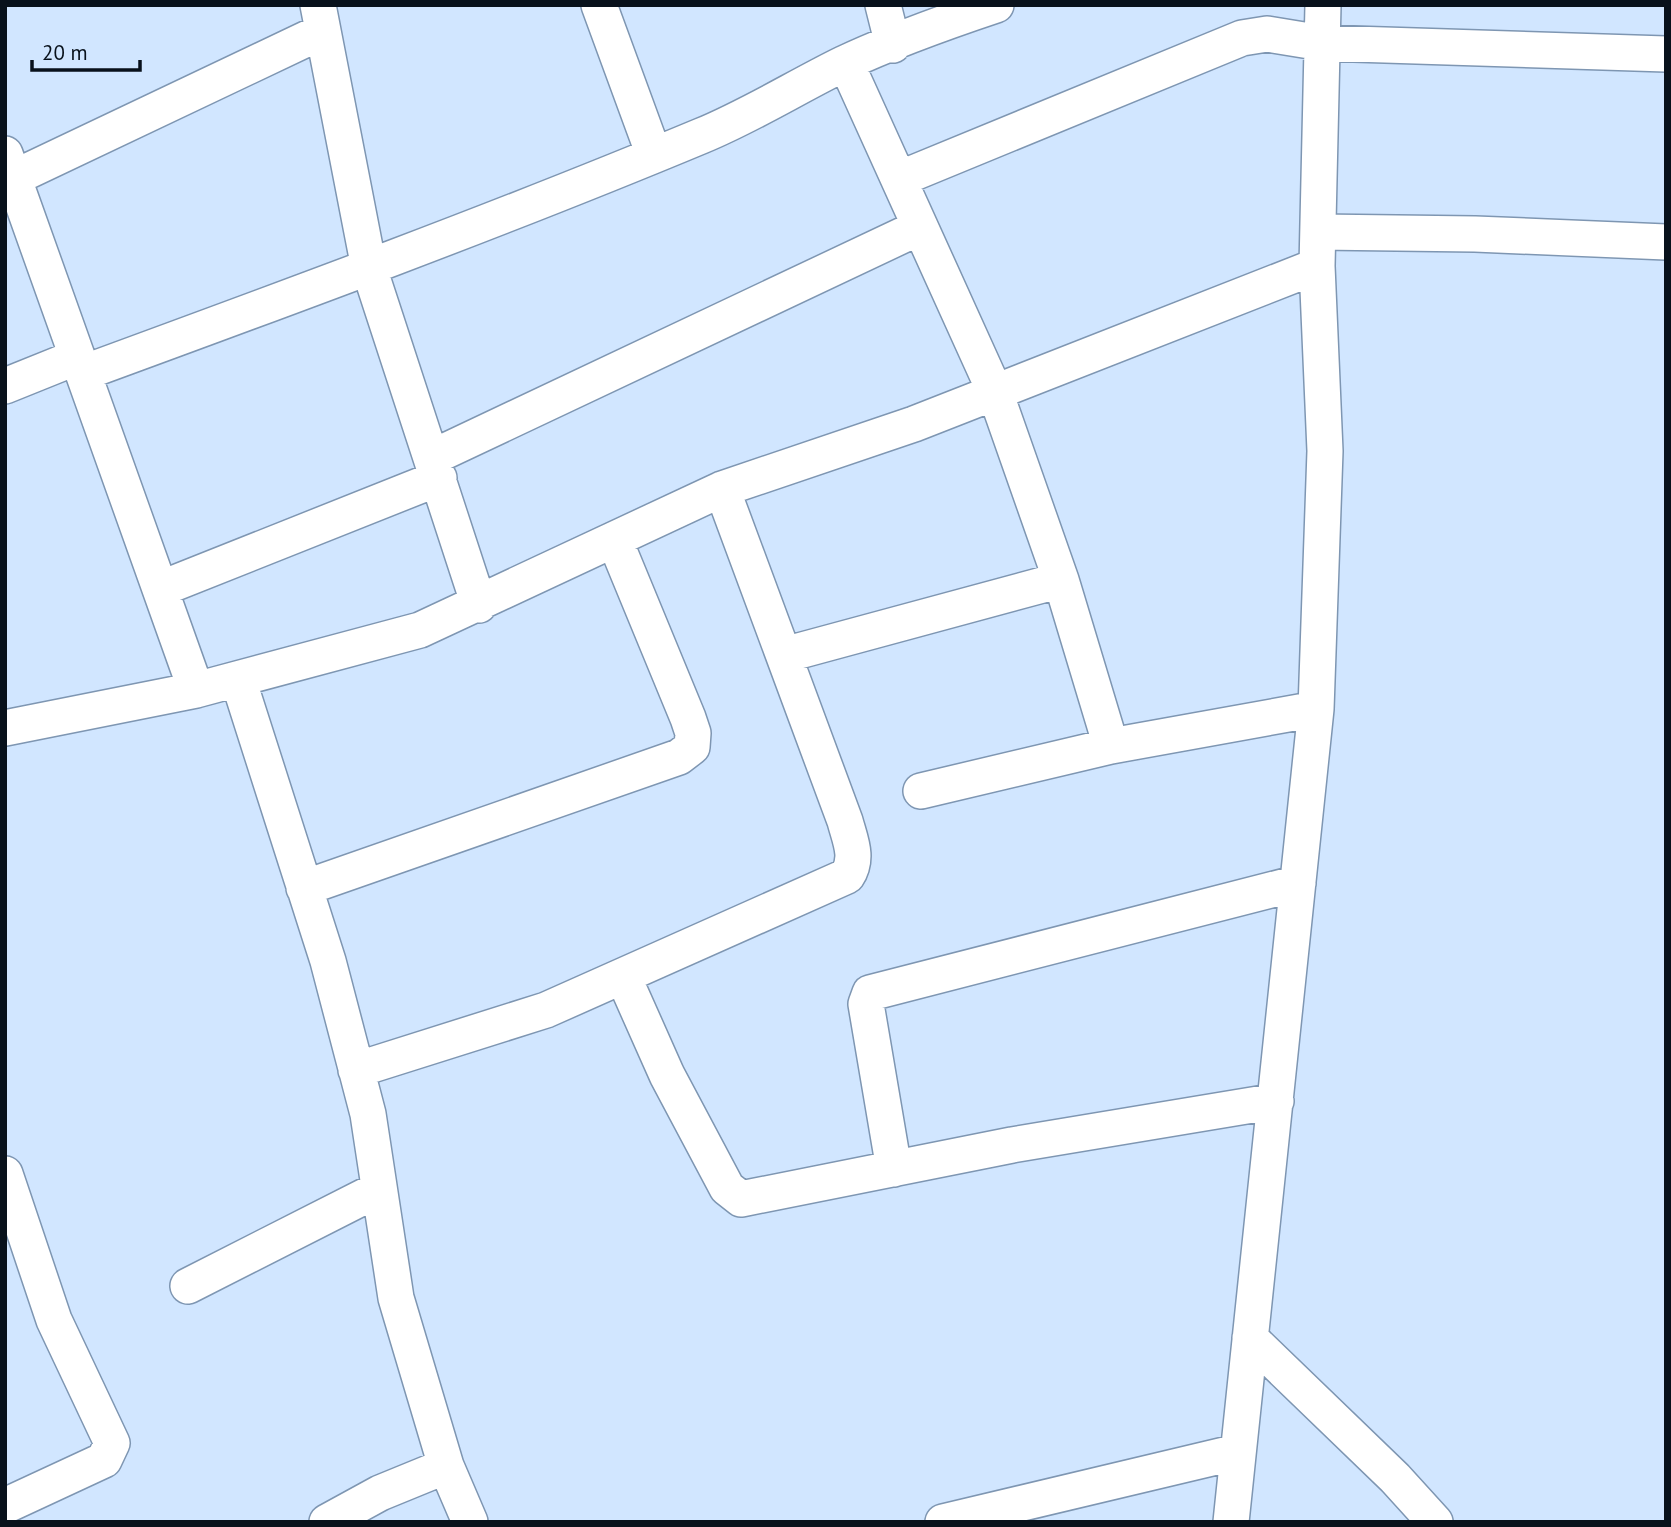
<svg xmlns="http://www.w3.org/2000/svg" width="1671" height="1527" font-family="'PT Sans',sans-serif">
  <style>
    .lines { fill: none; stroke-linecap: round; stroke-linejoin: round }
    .minor-casing { stroke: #7e96b2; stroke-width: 38 }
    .minor { stroke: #fff; stroke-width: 35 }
  </style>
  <rect width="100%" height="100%" fill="#d1e6ff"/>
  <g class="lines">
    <g class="minor-casing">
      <path id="minor" d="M318,5L369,268L479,605
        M599,5L654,155
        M883,5L893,45
        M846,63L995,392L1061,580L1111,746
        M5,154L196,690
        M899,179L1242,38L1267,34L1322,43L1666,54
        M5,182L323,31
        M1318,232L1475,234L1666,242
        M83,373C290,297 497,221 701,136C750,116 796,87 843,64C892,41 945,22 996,5
        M5,386L77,357
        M433,457L920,227
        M160,589L439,478
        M784,655L1061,580
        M238,679L328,961L368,1114L396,1298L446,1466
        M5,728L196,690L420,630L722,489L914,424L1317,266
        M921,791L1111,746L1316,709
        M304,888L679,757L692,747L693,733L688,718L615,541
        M623,976L667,1075L727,1188L741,1199L1012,1145L1276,1101
        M356,1070L546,1010L847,876C859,858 850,840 845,821L722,489
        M894,1169L866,1004L870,993L1298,883
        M5,1174L54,1320L112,1443L104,1460L5,1506
        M188,1286L379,1189
        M1250,1338L1395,1478L1435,1522
        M327,1522L380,1493L446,1466L470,1522
        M943,1522L1237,1452
        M1231,1522L1316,709L1325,451L1317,266L1323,5"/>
    </g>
    <use href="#minor" class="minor"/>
  </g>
  <rect width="1671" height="1527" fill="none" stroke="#08111b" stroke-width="14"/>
  <path d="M32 60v10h108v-10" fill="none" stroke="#08111b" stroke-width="3.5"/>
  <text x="42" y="60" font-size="21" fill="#08111b" stroke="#d1e6ff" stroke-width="5" paint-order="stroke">20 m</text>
</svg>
